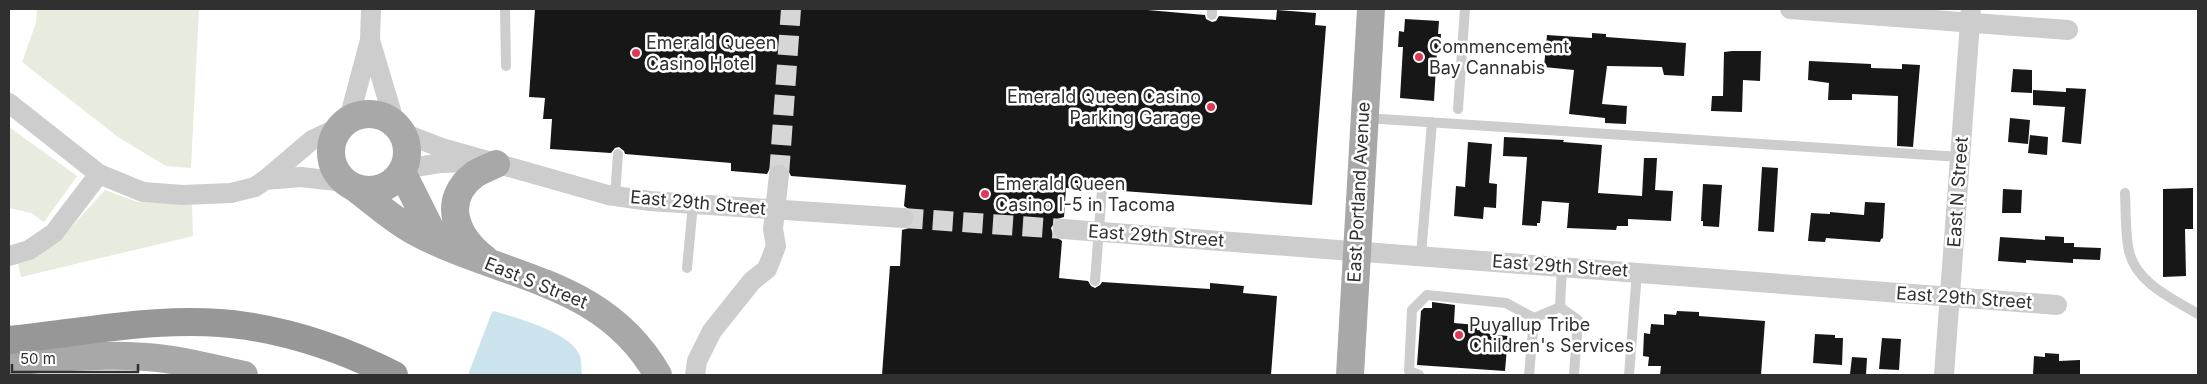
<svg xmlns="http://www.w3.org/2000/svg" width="2207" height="384" font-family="Inter,sans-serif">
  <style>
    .green { fill: #e7ecde }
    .water { fill: #cbe3ec }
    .building { fill: #171717 }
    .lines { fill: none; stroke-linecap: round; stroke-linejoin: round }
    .minor-tunnel { stroke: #d6d6d6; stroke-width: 20; stroke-dasharray: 20 10; stroke-linecap: butt }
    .service { stroke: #cdcdcd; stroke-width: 10 }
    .minor { stroke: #cdcdcd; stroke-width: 20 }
    .primary { stroke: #a8a8a8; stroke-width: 28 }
    .motorway { stroke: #979797; stroke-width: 28 }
    .poi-dot { fill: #e23756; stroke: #fff; stroke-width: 2 }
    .labels { text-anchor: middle; stroke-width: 5; stroke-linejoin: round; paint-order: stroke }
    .poi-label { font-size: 18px; fill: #303030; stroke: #fff; text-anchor: start }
    .street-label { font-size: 18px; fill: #303030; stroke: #fff }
  </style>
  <rect width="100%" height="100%" fill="#fff"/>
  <path class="green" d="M37,9H199L191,168L166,166L118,137L22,62L36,23Z
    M9,127L77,176L44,222L31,213L9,208Z
    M105,190L138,202L192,205L193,236L21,277L18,264L56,244Z"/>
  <path class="water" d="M494,311C516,318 571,332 580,356C582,362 581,369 582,375H468L492,312Z"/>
  <path class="building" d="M535,9H1136L1205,15L1206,19L1212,22L1216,21L1219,16L1276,20L1277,10L1316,13L1315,25L1326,26L1312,205L1109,190L1106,184L1102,182L1097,185L1095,189L1066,188L1064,217L1057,219L1051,228L1053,235L1062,241L1059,278L1088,281L1091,286L1095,288L1100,285L1102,282L1210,289V283L1244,286L1243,293L1277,296L1271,375H882L890,266H900L902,230L909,228L915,219L913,212L904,206L906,185L791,176L786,166L780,163L770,168L767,174L731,171V163L625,154L624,151L619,147L615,148L611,153L550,149L552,119H543L545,98L529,97Z
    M1405,19L1439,21L1438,34H1441L1440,50H1437L1434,101L1400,98L1403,47H1398L1399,31L1404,32Z
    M1592,33L1606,34V37L1686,43L1684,76L1664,75L1662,67L1607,66L1602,104L1627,106L1626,124L1605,123V118L1569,114L1574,70L1544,67L1547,35L1592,38Z
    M1732,51H1761L1760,81L1743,80L1742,112L1711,111L1712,96H1723L1724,52Z
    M1809,61L1871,64V68L1902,69V64L1920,65L1913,147L1897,146L1898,96L1852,94V100H1828L1829,83L1808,80Z
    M2013,69L2032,70V93L2011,92Z
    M2066,88L2086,89L2081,144L2062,142L2065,107L2033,105V90L2066,92Z
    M2010,118L2030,120L2028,144L2008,142Z
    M2030,135L2048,137L2047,155L2028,153Z
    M1504,137L1564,140L1563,142L1602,145L1598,193L1642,196L1644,158H1657L1655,190L1673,191L1671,221L1628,219V226H1617L1616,230L1567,228L1569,203L1542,201L1540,223H1537V226L1522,225L1527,157L1503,156Z
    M1468,142L1492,144L1489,183L1497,184L1496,208L1484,207L1483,219L1454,216L1456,186L1465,187Z
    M1762,167L1778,168L1774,232L1758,231Z
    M1703,184L1722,185L1719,227L1703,226V221H1701Z
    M2193,188V229H2185L2186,276L2163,277V189Z
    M2003,189L2022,190L2021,213H2002Z
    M1865,202L1885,203L1883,238L1881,239L1880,242L1826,238L1825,242L1808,241L1811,213L1830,214V212L1864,215Z
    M2045,236L2064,237V243H2074V247L2101,248L2100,260L2073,259V263L2026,260V263L1998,261L2000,237L2045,240Z
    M1432,302L1455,305L1454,323L1477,325V330L1489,331V334L1508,336L1505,371L1417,365L1421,311L1424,308H1432Z
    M1677,311L1699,312V316L1765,321L1761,375H1660L1661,366H1648L1649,357L1643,356L1644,333L1650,334L1651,324L1664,325V314L1676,315Z
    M1815,334L1835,335V338H1843L1842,365L1813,363Z
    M1882,338L1901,339L1899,370L1879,369Z
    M2045,353L2059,354V361L2080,360V375H2033L2034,356L2045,357Z
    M1852,357L1867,358L1866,375L1850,374Z"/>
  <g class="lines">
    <path class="minor-tunnel" d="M779,175L791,9
      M903,218L1063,229"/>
    <path class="service" d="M505,9L506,66
      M1212,15V9
      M1458,109L1465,9
      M1365,118L1960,157
      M2125,193C2126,212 2125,233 2129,251C2136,283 2173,299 2198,314
      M615,196L618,154
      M1421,255L1432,122
      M687,268L693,204
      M1095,281L1102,189
      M1560,307L1562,266
      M1534,318L1560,307L1578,320L1574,375
      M1419,375L1409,371L1412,310L1427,295L1506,303L1534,318
      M1529,375L1534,318
      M1629,375L1637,272"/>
    <path class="minor" d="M1790,9L2068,30
      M370,40L395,124
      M9,103L99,174L143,192L183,195L231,193L255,187L265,180L312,140L340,127
      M349,119L370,40L371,9
      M403,133L442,148L608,195L650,201L903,218
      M404,169L441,163L469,162
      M265,180L301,177L345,182
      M1063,229L2057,305
      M9,256L29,250L54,233L99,174
      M695,375L697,361L712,331L752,281L767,269L776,246L773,229L779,175
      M1944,375L1971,9"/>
    <path class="primary" d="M331 152a38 38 0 1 1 76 0a38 38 0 1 1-76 0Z
      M402,172L431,230L443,242
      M355,188C374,202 393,220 414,231C502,279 603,278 658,375
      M485,259C456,237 440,200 475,174C481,170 490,167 496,164
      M9,362C54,357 101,354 146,357C179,359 212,368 244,375
      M1350,375L1371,9"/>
    <path class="motorway" d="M9,340C86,332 169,314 247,326C299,334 347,351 394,375"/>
  </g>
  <g class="poi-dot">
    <circle cx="636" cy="53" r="5"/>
    <circle cx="1419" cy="57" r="5"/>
    <circle cx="1211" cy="107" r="5"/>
    <circle cx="985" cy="194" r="5"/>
    <circle cx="1459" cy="335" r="5"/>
  </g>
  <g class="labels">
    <g class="poi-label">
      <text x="646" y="49">Emerald Queen<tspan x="646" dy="21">Casino Hotel</tspan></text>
      <text x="1429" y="53">Commencement<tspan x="1429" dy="21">Bay Cannabis</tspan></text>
      <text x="1201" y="103" text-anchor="end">Emerald Queen Casino<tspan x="1201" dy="21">Parking Garage</tspan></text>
      <text x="995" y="190">Emerald Queen<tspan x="995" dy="21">Casino I-5 in Tacoma</tspan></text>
      <text x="1469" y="331">Puyallup Tribe<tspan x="1469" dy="21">Children's Services</tspan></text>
    </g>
    <g class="street-label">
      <text transform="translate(1359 192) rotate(-87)" y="6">East Portland Avenue</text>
      <text transform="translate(1958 192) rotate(-86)" y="6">East N Street</text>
      <text transform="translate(698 203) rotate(5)" y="6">East 29th Street</text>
      <text transform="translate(1156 236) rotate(4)" y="6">East 29th Street</text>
      <text transform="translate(1560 266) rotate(4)" y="6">East 29th Street</text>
      <text transform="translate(536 283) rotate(22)" y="6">East S Street</text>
      <text transform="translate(1964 298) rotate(4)" y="6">East 29th Street</text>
    </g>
  </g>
  <rect width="2207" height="384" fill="none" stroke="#303030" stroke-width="20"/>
  <path d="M12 364v8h126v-8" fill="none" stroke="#303030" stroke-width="2.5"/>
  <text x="20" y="364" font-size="15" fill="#303030" stroke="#ffffff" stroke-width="4" paint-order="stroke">50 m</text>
</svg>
